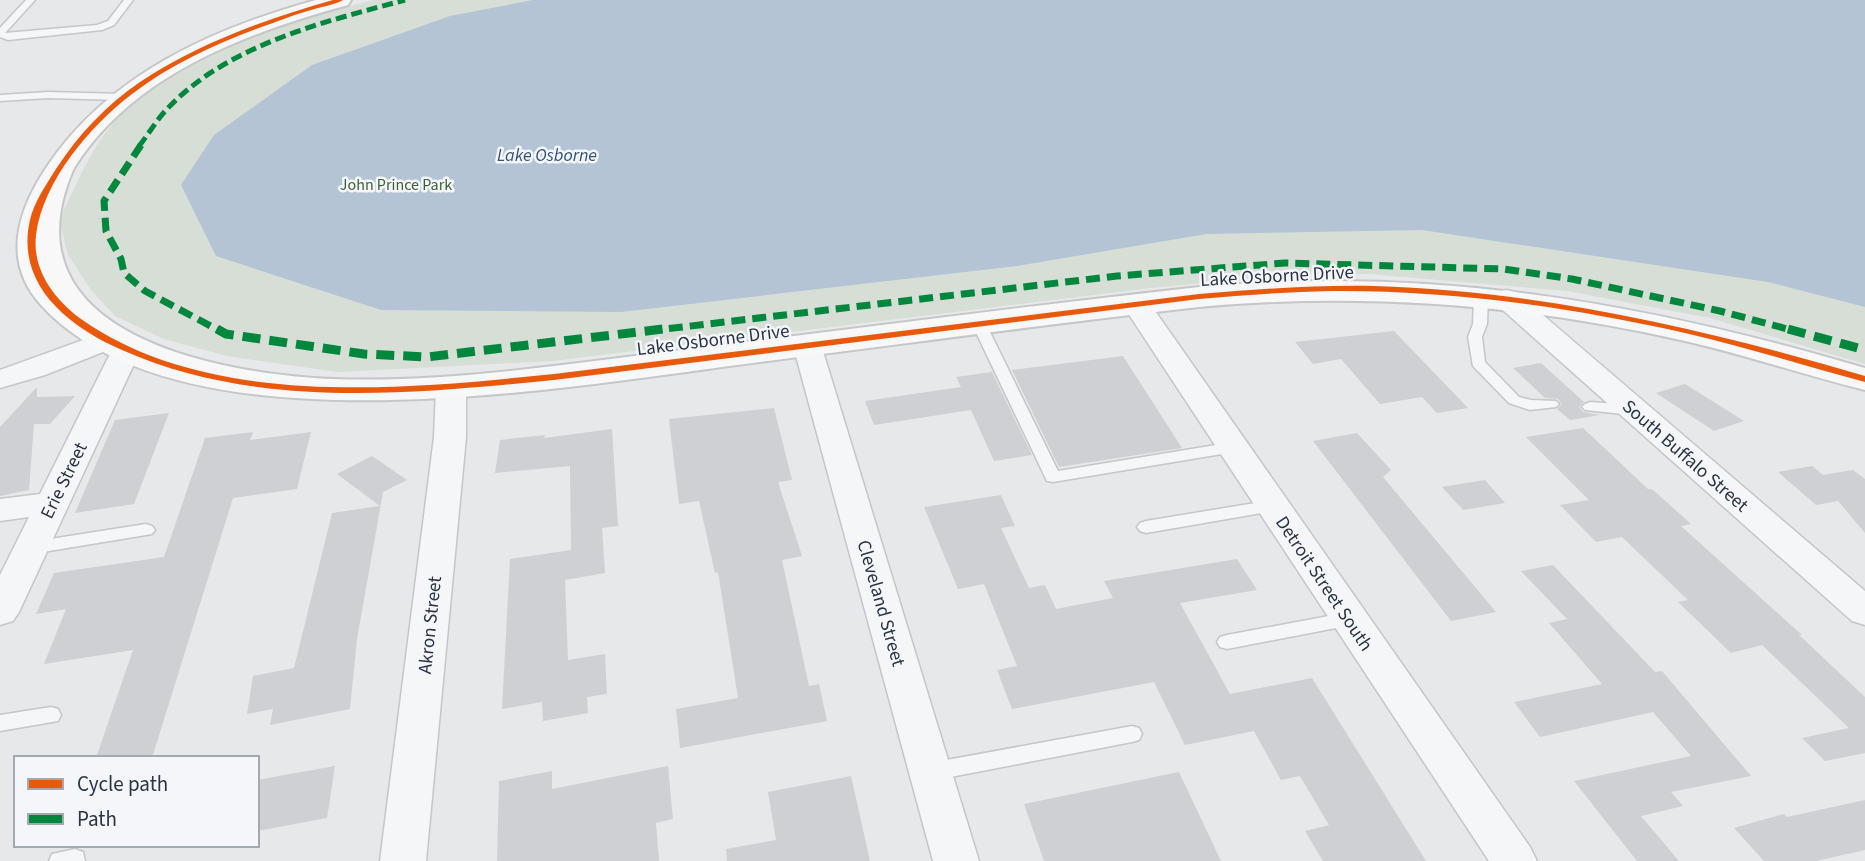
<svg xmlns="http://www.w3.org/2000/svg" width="1865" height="861" font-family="'Source Sans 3',sans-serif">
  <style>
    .green { fill: #d6ded6 }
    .water { fill: #b4c4d5 }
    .building { fill: #ced0d3 }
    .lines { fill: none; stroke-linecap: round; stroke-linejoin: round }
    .lane-casing { stroke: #c4c6c8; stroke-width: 3 }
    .street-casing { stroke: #c4c6c8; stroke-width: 3 }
    .secondary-casing { stroke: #c4c6c8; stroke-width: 4 }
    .lane { fill: #f5f6f7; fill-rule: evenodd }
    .street { fill: #f5f6f7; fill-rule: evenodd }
    .secondary { fill: #f8f8f8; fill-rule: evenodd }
    .quiet-far2 { stroke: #00873e; stroke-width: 5; stroke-dasharray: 11 5; stroke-linecap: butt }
    .quiet-far1 { stroke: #00873e; stroke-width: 7; stroke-dasharray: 14 7; stroke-linecap: butt }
    .quiet { stroke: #00873e; stroke-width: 9; stroke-dasharray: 18 9; stroke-linecap: butt }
    .cycleway-casing { stroke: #f4f6f9; stroke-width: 5 }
    .cycleway { fill: #e8590c; fill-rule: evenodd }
    .labels { text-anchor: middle; stroke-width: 5; stroke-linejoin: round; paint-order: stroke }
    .far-park-label { font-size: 16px; fill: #3f6138; stroke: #f4f6f9 }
    .far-water-label { font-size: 18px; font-style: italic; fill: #34527a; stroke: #f4f6f9 }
    .street-label { font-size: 19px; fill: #2b3445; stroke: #f4f6f9 }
  </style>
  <rect width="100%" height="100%" fill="#e6e8ea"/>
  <path class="green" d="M373,0H1865V364L1710,318L1567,291L1369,274L1287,275L1151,288L552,361L337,372L227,356L164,339L115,316L91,290L68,255L59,220C75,189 88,153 111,126C169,60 289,22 373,0Z"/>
  <path class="water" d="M533,0H1865V307L1768,282L1422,230L1206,234L1017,266L621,312L381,310L216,256L181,185L214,135L312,65L450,16Z"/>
  <path class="building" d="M1394,331L1468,408L1437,413L1422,397L1380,404L1341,359L1313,364L1295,342Z
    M1123,356L1182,448L1059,467L1012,370Z
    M1541,363L1584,402L1579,407L1583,412L1600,415L1570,420L1557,409L1562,404L1558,399L1545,398L1513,368Z
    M992,372L1032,455L994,461L971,410L874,425L865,401L961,387L956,377Z
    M1685,384L1744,421L1714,431L1656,393Z
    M37,387V397L75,396L50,424H34L29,490L0,496V427Z
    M774,408L792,480L778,482L802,556L782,560L809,686L819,684L827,721L680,748L676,709L738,698L718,572L715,573L699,501L679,504L669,419Z
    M169,413L134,504L75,513L115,420Z
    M1583,428L1648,489H1652L1691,524L1681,526L1802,635H1799L1865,697V753L1825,761L1802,738L1849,728L1762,645L1731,653L1678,602L1688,600L1622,537L1596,542L1560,505L1589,500L1526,437Z
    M612,429L618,526L602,528L605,573L565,580L568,660L605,654L607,694L587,697L588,713L543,721L542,702L502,709L510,559L571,550L570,466L495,473L500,440L545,435L544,438Z
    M253,432L250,440L311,432L297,489L233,498L152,758H96L133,650L44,664L66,609L36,614L54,573L164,557L205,438Z
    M1357,433L1391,470L1383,477L1496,612L1451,621L1313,441Z
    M372,456L407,480L383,492L357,639L350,709L270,725L273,709L247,714L253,676L294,668L332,513L380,506L337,474Z
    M1812,466L1823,475L1853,470L1865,479V533L1838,501L1816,505L1778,472Z
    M1485,480L1505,503L1463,510L1442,487Z
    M1001,495L1015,526L1001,528L1029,588L1045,585L1056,609L1113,598L1104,581L1237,559L1257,590L1180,603L1230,694L1312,678L1426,861H1323L1305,831L1329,825L1300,776L1281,780L1254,731L1185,745L1154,682L1012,709L997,670L1017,666L984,584L958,589L924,507Z
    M1553,565L1655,672L1662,671L1751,776L1671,792L1683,806L1641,816L1679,861H1637L1574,781L1691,756L1653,712L1540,737L1514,702L1602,684L1549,623L1567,619L1521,571Z
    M335,766L327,818L257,831V780Z
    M668,766L673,819L656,823L659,861H497L499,781L552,771V789Z
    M1179,772L1221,861H1044L1024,804Z
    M851,776L870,861H727L726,849L776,840L768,792Z
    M1865,800V850L1816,861H1764L1734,828L1784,814L1787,817Z"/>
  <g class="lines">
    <g class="lane-casing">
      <path id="lane" d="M26,0H35L5,33L97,25L108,21L124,0H133L114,25L102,30L8,40L0,37V28Z
        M48,92L122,94L127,97L122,100L48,98L0,101V95Z
        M1481,292L1488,296L1487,324L1482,337L1485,362L1519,397L1531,400L1556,401L1559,404L1556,407L1530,410L1509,403L1473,366L1468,337L1473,324L1474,296Z
        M979,320L986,324L1058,471L1234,442L1242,447L1234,452L1053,482L1047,481L972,324Z
        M1590,402L1633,405L1641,410L1633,415L1585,410L1582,407L1585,404Z
        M1273,500L1279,502L1281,506L1279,510L1146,533L1140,531L1137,527L1140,523L1146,521Z
        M146,524L152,526L155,530L152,534L31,554L25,552L22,548L25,544L31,542Z
        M1350,612L1357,614L1359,619L1357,624L1227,649L1220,647L1217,642L1220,637L1227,635Z
        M51,707L58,709L61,715L58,721L0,731V715Z
        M1132,726L1139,728L1142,734L1139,740L1132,742L930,781L922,778L919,772L922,766L930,763Z
        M75,849L83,852L85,861H49L52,854Z"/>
    </g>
    <g class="street-casing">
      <path id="street" d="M1506,290L1516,292L1865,591V625L1852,621L1496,304L1492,298L1496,292Z
        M1136,296L1146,298L1530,847L1537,861H1489L1122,304L1126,298Z
        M108,331L118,334L121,342L137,343L141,349L19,612L13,621L0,625V575L29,517L0,521V499L40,494L113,348L45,375L0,388V370Z
        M807,336L817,339L821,345L979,861H933L793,345L797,339Z
        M451,379L462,382L466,388V437L426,861H380L434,437L436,388L440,382Z"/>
    </g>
    <g class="secondary-casing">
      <path id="secondary" d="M316,0H351L348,5C246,33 133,74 74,168C0,335 220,374 333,379C449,383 566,364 682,350C854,329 1026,306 1199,287C1433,266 1641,302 1865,368V390C1805,375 1746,355 1685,341C1524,304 1363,292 1199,307C1055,323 911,343 768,361C580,384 183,461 41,305C2,262 17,212 46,168C108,75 211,29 316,0Z"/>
    </g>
    <use href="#lane" class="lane"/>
    <use href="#street" class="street"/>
    <use href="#secondary" class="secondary"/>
    <path class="quiet-far2" d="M139,146C149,134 157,119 168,108C229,44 324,22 405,0"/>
    <path class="quiet-far1" d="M141,145L104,201L106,231L121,259L124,273L145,291L220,331
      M648,331L1117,276L1285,263L1504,269L1572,279L1720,311L1795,331"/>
    <path class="quiet" d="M217,329L226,334L364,354L427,357L663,329
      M1788,329L1865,350"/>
    <g class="cycleway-casing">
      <path id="cycleway" d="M333,0H343C336,4 326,6 318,8C303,12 288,17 273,23C224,40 174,62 132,94C90,126 43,181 36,235C32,270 54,299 81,319C210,410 406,389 554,374L1199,294C1257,289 1315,285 1374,286C1542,291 1705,329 1865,376V382C1805,366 1746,347 1685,333C1570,307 1450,290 1331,291C1287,292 1243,295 1199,299L554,380C411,394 257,410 122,350C69,327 15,285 30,220C34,202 46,185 56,169C78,135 106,105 140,82C199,43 266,19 333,0Z"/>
    </g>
    <use href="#cycleway" class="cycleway"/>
  </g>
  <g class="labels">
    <g class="far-park-label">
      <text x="396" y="190">John Prince Park</text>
    </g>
    <g class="far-water-label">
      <text x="547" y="161">Lake Osborne</text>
    </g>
    <g class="street-label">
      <text transform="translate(1277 275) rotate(-3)" y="7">Lake Osborne Drive</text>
      <text transform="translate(713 339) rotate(-7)" y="7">Lake Osborne Drive</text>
      <text transform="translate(1686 455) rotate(41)" y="7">South Buffalo Street</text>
      <text transform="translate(63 480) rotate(-64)" y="7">Erie Street</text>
      <text transform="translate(1325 583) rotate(56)" y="7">Detroit Street South</text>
      <text transform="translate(882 603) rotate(74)" y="7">Cleveland Street</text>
      <text transform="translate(429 625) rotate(-84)" y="7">Akron Street</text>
    </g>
  </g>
  <rect x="14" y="756" width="245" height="91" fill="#f4f6f9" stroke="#a4a8b1" stroke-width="2"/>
  <rect x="28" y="779" width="35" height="10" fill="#e8590c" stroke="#a4a8b1" stroke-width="2"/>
  <text x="77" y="791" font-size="21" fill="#2b3445">Cycle path</text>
  <rect x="28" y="814" width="35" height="10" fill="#00873e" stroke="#a4a8b1" stroke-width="2"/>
  <text x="77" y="826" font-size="21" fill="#2b3445">Path</text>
</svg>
